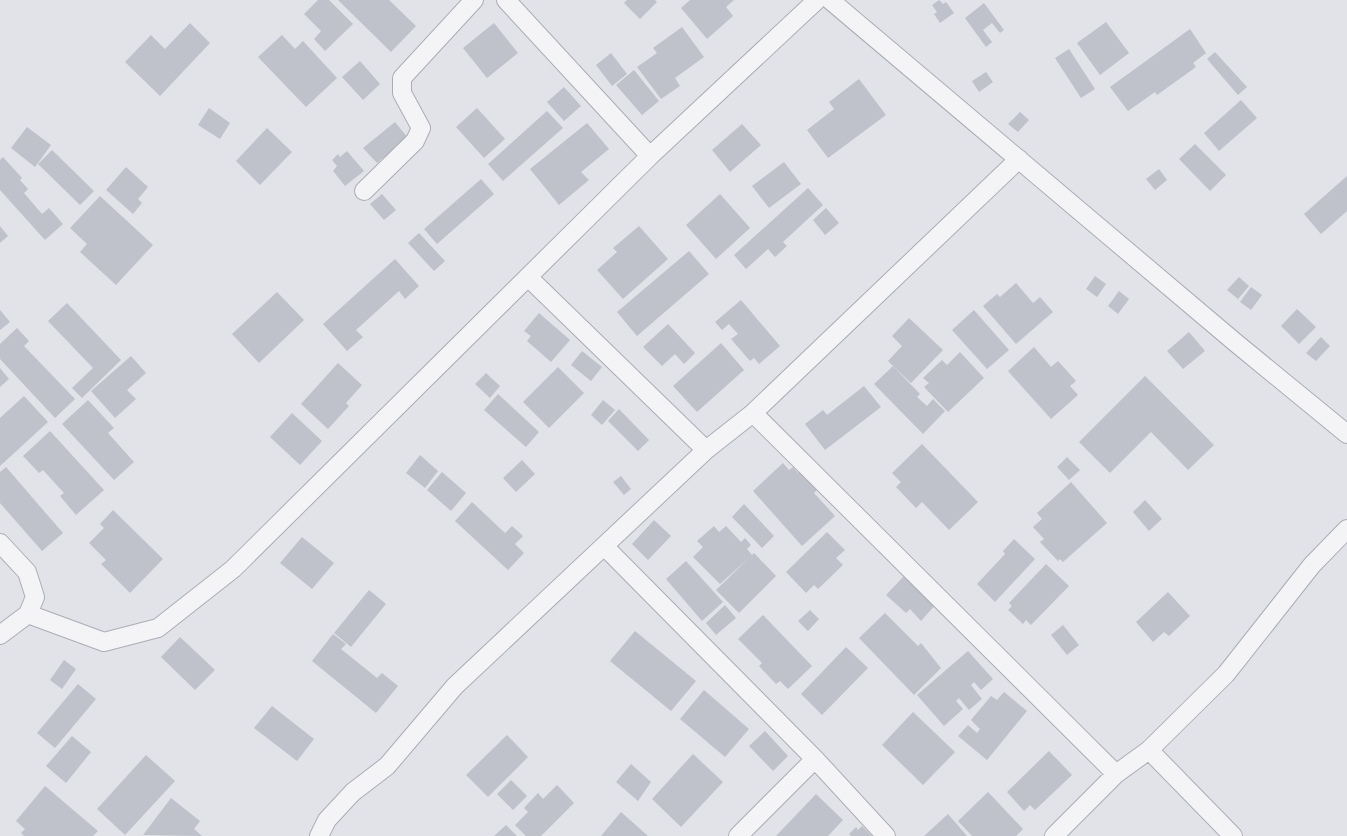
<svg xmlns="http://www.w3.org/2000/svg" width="1347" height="836" font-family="'Work Sans',sans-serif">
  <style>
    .building { fill: #bfc1cb }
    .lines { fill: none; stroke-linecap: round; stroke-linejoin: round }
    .minor-casing { stroke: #aaadb6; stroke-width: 20 }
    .minor { stroke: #f4f4f7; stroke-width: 18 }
  </style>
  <rect width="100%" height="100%" fill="#e1e3e9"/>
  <path class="building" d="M318,0H329L353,24L325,51L314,39L321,31L304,14Z
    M338,0H389L416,26L391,52Z
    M627,0H655L657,2L640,19L624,3Z
    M690,0H734L726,7L733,16L707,39L681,8Z
    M939,0L943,4L946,2L954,13L940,23L934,14L937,12L932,5Z
    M984,3L1004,30L1000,33L992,23L983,30L992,42L986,47L965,18Z
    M1106,22L1129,53L1100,75L1077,43Z
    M190,23L210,43L160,96L125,62L151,35L165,49Z
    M494,23L518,53L487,78L463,48Z
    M682,27L704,57L675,78L680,86L661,99L637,67L657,53L653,48Z
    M1190,29L1206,53L1193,63L1196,67L1157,95L1155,92L1128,111L1110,87Z
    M282,35L295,49L303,41L337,78L306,107L258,57Z
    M1069,49L1095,89L1081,98L1055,58Z
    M1215,52L1247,87L1238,95L1207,59Z
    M611,53L627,74L612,86L596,65Z
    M360,61L380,84L363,100L342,77Z
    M634,70L659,101L642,115L616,85Z
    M986,72L993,82L979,92L972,81Z
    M859,79L886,115L828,158L807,130L834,109L829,102Z
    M564,87L581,106L564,121L547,102Z
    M1241,100L1257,118L1219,151L1204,133Z
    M209,108L230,123L220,139L198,125Z
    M477,108L505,139L484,158L456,127Z
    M547,111L563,128L503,181L488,164Z
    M1020,112L1029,120L1018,132L1008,124Z
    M395,122L408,138L377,163L363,148Z
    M587,123L609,149L581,172L589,180L559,205L530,169Z
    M742,124L761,145L730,172L712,150Z
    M27,127L51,145L35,167L11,148Z
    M267,128L292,152L260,185L236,161Z
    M1195,144L1226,175L1210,191L1179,159Z
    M52,150L94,191L80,205L38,164Z
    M347,151L364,171L345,186L333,171L337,166L332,160L338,154L340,157Z
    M3,157L22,178L20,180L28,189L24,193L42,214L49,208L63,224L45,240L0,190V160Z
    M784,162L801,184L769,208L752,186Z
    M126,167L148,187L138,199L142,203L133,214L106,190Z
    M1159,169L1167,180L1155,190L1146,179Z
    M1347,176V211L1321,234L1304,214Z
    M481,179L494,194L437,244L424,229Z
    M808,188L823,205L783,242L787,246L775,257L768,249L746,269L734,255Z
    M382,194L396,210L384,220L370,204Z
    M720,194L750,228L716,259L686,225Z
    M100,196L153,245L116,285L80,252L87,244L70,228Z
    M826,208L839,223L825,235L813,220Z
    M0,226L8,236L0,243Z
    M639,226L668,259L623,299L597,270L617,252L613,248Z
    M419,233L445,261L434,271L408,243Z
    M689,251L709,274L637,336L617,312Z
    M395,259L419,286L405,299L399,291L356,330L363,337L347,351L323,324Z
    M1095,276L1106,284L1097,297L1086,289Z
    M1239,277L1249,286L1238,299L1227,290Z
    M1016,283L1033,303L1040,297L1053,312L1016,344L983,306L997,294L1000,297Z
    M1251,287L1262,295L1251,310L1240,302Z
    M1119,291L1129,299L1118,314L1108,306Z
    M277,292L304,320L259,363L232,334Z
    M741,300L780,346L759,364L754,358L750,361L731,339L738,334L729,324L722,330L715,322Z
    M67,303L121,360L82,398L72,388L93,368L48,321Z
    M1297,309L1316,327L1299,344L1281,326Z
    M0,310L10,322L0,330Z
    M974,310L1009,350L987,369L952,330Z
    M539,313L570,340L551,362L527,341L531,336L524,331Z
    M909,318L943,350L911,383L888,361L902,346L892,336Z
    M668,324L695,353L684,364L675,354L662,366L643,347Z
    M17,328L29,341L24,346L75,399L55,418L0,359V344Z
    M1189,332L1205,351L1183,369L1167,351Z
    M1321,337L1330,346L1316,361L1306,353Z
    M721,343L744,370L697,412L673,386Z
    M1034,347L1051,367L1058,361L1076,381L1070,386L1078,395L1051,419L1008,371Z
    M582,351L602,367L591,381L571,365Z
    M960,352L984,378L948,412L924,387L929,383L923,378L942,360L947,365Z
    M131,356L146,373L127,390L136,399L115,418L91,391Z
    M338,363L362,385L346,403L349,406L328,429L301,404Z
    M893,366L920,394L917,397L927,406L933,399L945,411L923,434L874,384Z
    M558,367L584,393L549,428L523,402Z
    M0,368L9,379L0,387Z
    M486,373L500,386L490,398L475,384Z
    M1145,376L1214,445L1188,470L1151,432L1110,473L1079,442Z
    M864,386L881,407L825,450L805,424L823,410L827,415Z
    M498,394L539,432L526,447L484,410Z
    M24,396L48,422L0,466V418Z
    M88,400L114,428L108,433L134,462L114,480L62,424Z
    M603,400L615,410L602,425L591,415Z
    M619,409L649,440L638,451L608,421Z
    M292,413L322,441L300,465L270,437Z
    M50,431L104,490L76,515L60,496L64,493L43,470L39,473L23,456Z
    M922,444L978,502L949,530L922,502L916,508L896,487L901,482L892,473Z
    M420,455L438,471L425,488L406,473Z
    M1067,457L1080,470L1069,480L1057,467Z
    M522,460L535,474L516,492L503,478Z
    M783,463L789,470L793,467L798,473L800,471L817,490L814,493L835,516L802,546L753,491Z
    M6,467L63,533L42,551L0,503V472Z
    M442,472L466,493L451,511L427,490Z
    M621,476L631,489L624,495L613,482Z
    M1071,482L1107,523L1063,562L1060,559L1058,561L1040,542L1044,539L1033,527L1042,519L1037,513Z
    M1145,500L1162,519L1149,531L1133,512Z
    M472,502L505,533L512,526L523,536L515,544L524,553L508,570L455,521Z
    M744,504L774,536L762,548L732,517Z
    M113,510L163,559L130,593L101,564L106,560L89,543L104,528L100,524Z
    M654,520L671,536L648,560L632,544Z
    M714,526L719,532L726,526L741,542L745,538L751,545L747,549L752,555L754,553L776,576L739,613L716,590L750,557L720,584L693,557L703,547L697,541Z
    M827,532L845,550L836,558L843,565L818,589L814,585L806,593L786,572Z
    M302,537L334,563L312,589L280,563Z
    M1014,539L1035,559L995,602L977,584L1005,554L1003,551Z
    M686,561L723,602L702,621L666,579Z
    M1046,564L1069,586L1031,625L1026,620L1023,624L1008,610L1012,606L1009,603Z
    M905,575L936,604L921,621L910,609L906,613L886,595Z
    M369,590L386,604L351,647L334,633Z
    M1168,592L1190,616L1169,636L1164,632L1153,642L1136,622Z
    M725,605L736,618L716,635L706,623Z
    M810,610L819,619L808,631L798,621Z
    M885,613L918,646L921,643L941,668L914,695L859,638Z
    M763,615L812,666L788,689L780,681L776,684L759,666L762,663L738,639Z
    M1063,625L1079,645L1067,655L1051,635Z
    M635,631L696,681L671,711L610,661Z
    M333,634L346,644L341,649L377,678L382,673L398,686L376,713L312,661Z
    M180,637L215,670L195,690L161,657Z
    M846,647L868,668L822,715L801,694Z
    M968,651L993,679L981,690L974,682L971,685L982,699L969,710L959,698L956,701L963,709L944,726L917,695Z
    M64,660L76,669L62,689L50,680Z
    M78,684L96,699L55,748L37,733Z
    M704,690L749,729L725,757L680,719Z
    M1004,692L1027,711L987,760L958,736L968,725L977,733L980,729L971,720L991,696L997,700Z
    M272,706L314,739L297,761L254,728Z
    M913,712L955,752L923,785L882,745Z
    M765,731L788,756L773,771L749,746Z
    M507,735L528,757L488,797L466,775Z
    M72,736L91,752L66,783L46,766Z
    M1049,751L1072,775L1035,810L1030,805L1024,811L1007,792Z
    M693,754L723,782L681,827L652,799Z
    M146,755L175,781L125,835L97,809Z
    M631,764L651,782L638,801L616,782Z
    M511,780L527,796L513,810L497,794Z
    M557,785L574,803L541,836H526L515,825L528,812L524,808L538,793L543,799Z
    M45,786L98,831L93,836H24L21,833L25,829L16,821Z
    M988,792L1023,829L1016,836H972L958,821Z
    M816,794L843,820L828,836H776Z
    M171,798L200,821L194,829L202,836L143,835Z
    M621,812L648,836H601Z
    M948,814L967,836H924Z
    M506,825L517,836H494Z
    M862,826L872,836H851L849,834L856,827L858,830Z"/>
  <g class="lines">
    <g class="minor-casing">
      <path id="minor" d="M506,0L650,156
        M830,0L1236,343L1347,434
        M364,191L415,141L421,128L402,93V78L474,0
        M529,278L706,450
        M753,413L1116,774
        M0,543L27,572L35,597L28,614L0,635
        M604,546L815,759L886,836
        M28,614L104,642L158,628L233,569L650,156L817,0
        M1149,750L1233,836
        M319,836L327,820L353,792L387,766L455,686L706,450L753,413L1019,159
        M738,836L815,759
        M1054,836L1116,774L1149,750L1226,674L1312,565L1347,529"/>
    </g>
    <use href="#minor" class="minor"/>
  </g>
</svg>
